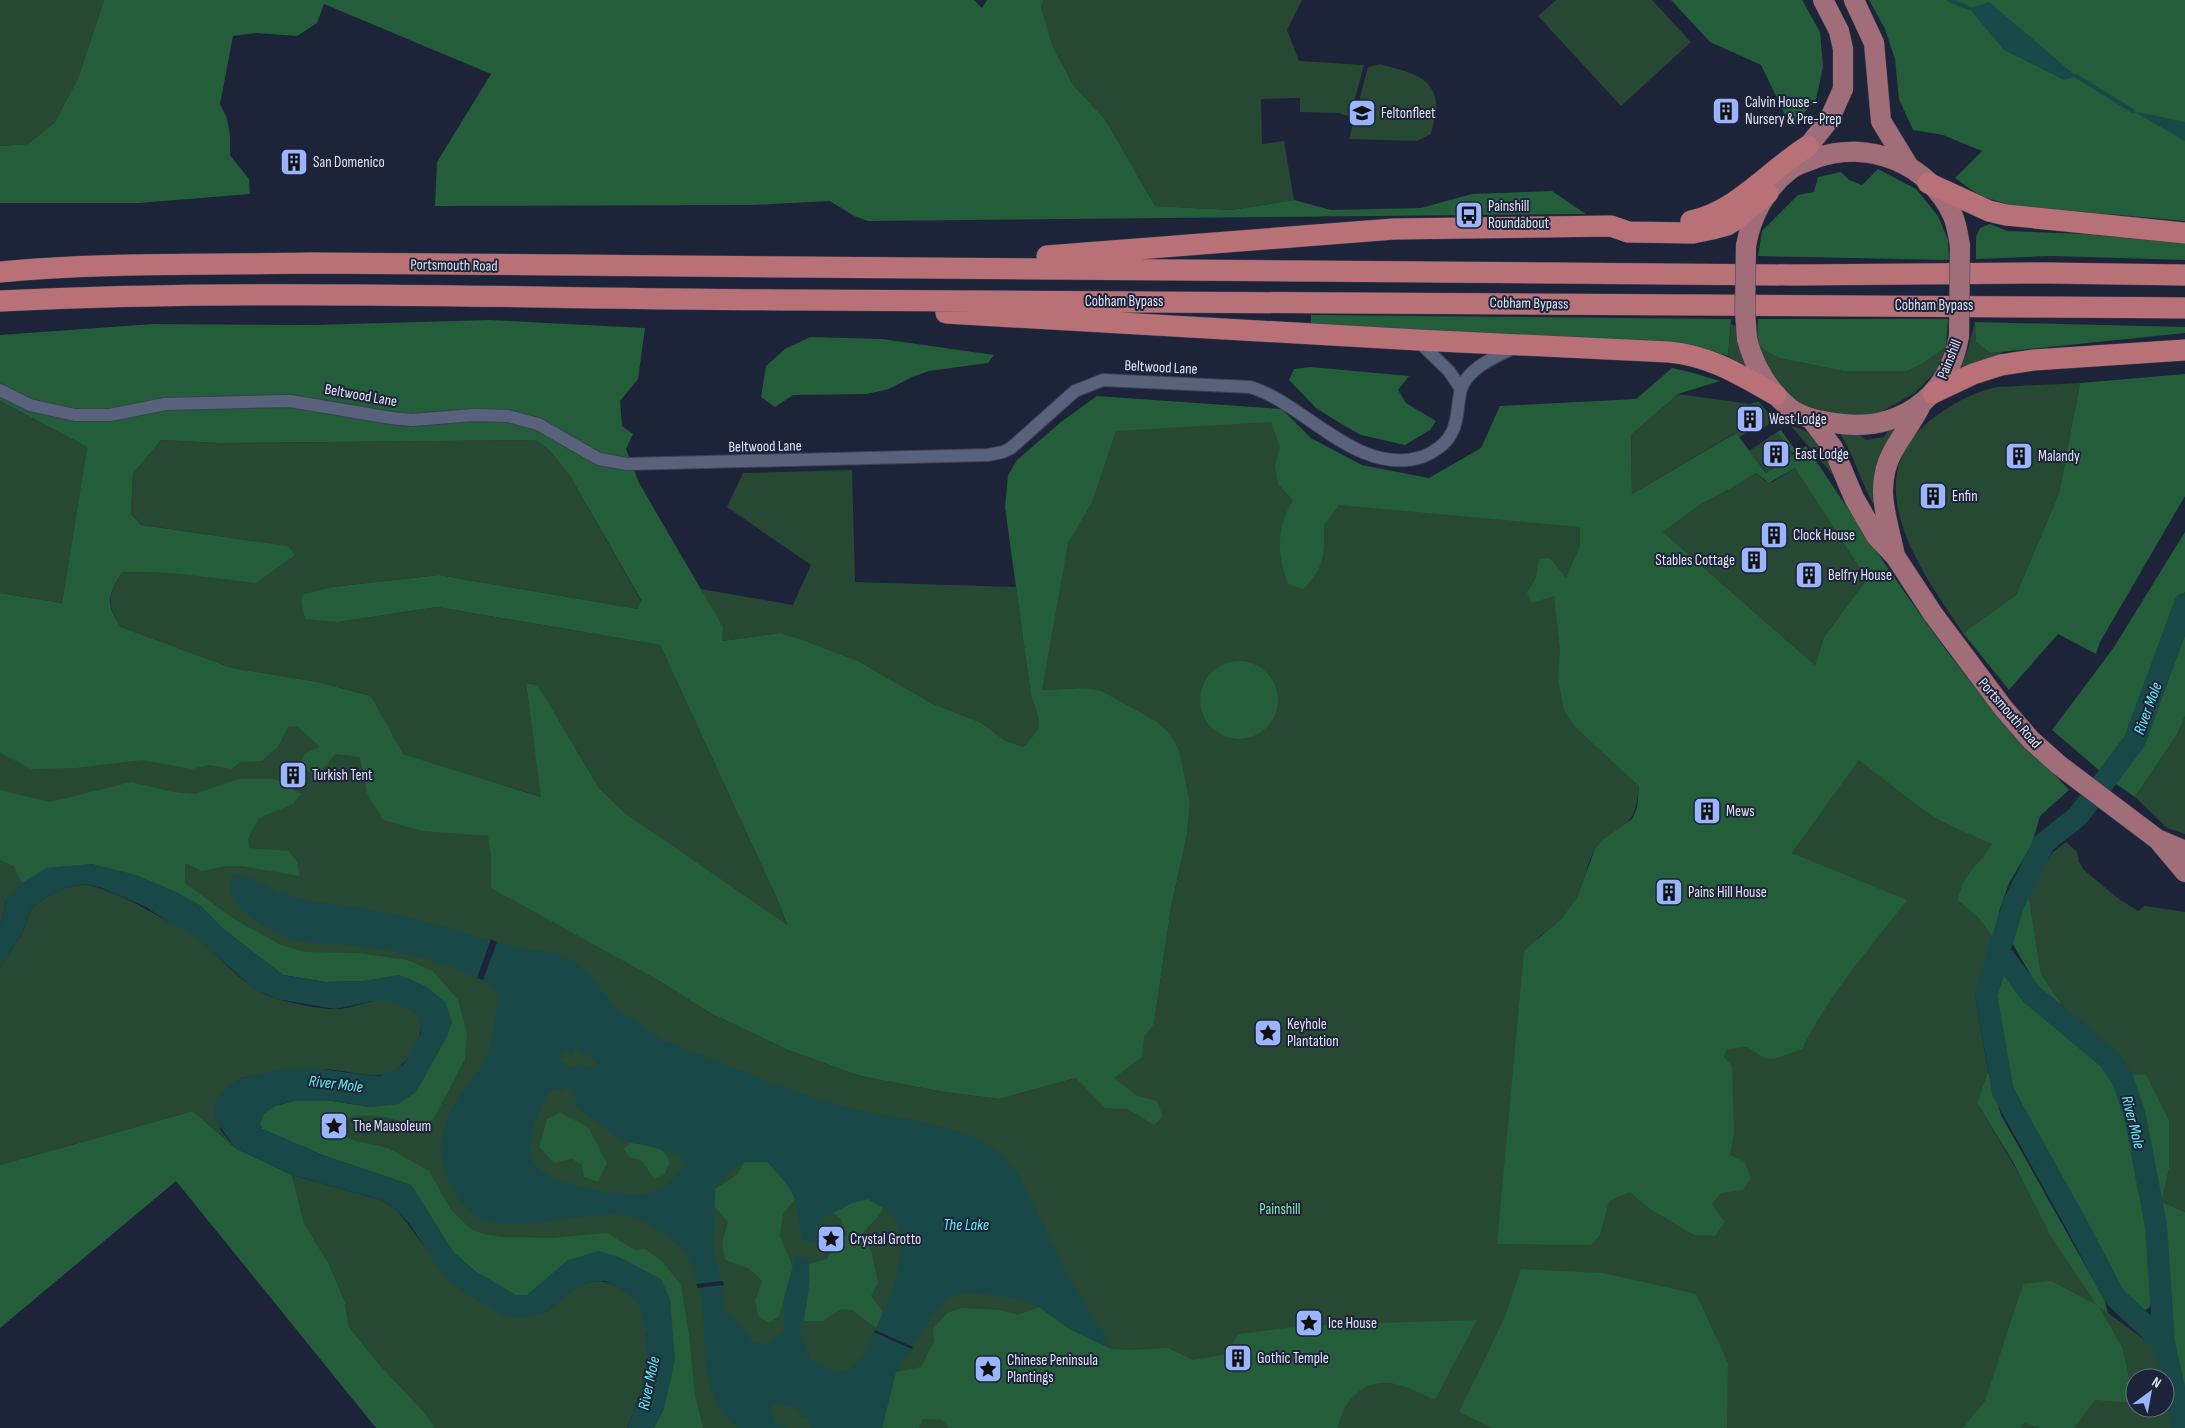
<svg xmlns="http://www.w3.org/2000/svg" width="2185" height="1428" font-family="'Sofia Sans Condensed',sans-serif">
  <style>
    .green { fill: #274832; fill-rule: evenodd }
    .forest { fill: #235d39; fill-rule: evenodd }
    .water { fill: #184848; fill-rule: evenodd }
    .pier { fill: #1d2339 }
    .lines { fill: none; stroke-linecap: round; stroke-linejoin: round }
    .stream { stroke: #184848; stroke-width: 4 }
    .river { stroke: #184848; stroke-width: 22 }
    .minor-casing { stroke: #3b4053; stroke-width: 14 }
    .primary-casing { stroke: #3b4053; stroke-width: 21 }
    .trunk-casing { stroke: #3b4053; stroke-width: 22 }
    .minor { stroke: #59627b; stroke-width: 12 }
    .primary { stroke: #a16d79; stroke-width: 20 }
    .trunk { stroke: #b97178; stroke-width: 21 }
    .primary-bridge-casing { stroke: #3b4053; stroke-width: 21; stroke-linecap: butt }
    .primary-bridge { stroke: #a16d79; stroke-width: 20 }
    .labels { text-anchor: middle; stroke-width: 4; stroke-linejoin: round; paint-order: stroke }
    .poi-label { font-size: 15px; fill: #e0e5f4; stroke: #1d2339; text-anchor: start }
    .street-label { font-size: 15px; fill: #e0e5f4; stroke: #1d2339 }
    .park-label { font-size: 15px; fill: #8ee3a9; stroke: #1d2339 }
    .water-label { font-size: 16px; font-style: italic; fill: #68eced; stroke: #1d2339 }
  </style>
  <rect width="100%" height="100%" fill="#1d2339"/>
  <path class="green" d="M0,0H104L78,78L55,122L28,144L0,146Z
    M1044,0H1302L1287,30L1299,61L1364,65L1350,117L1339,113L1300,112V98L1261,99L1262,144L1284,141L1294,200L1231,210L1155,206L1105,119L1074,86L1053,47L1041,6Z
    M1556,0H1652L1691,42L1621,106L1538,16Z
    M1380,64C1402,71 1434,74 1436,103C1437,113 1433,124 1431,134L1417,141L1349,139L1368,67Z
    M1975,322L1976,342L1990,353L2005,351L1956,376L1968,349Z
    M1731,324L1736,326L1740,348L1750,373L1728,356Z
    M1757,342L1779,358L1843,371H1907L1922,364L1946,347L1940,367L1915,393L1875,415H1835L1797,403L1774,381L1758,357Z
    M2080,383L2059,493L2016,595L1963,633C1922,572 1853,480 1932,419C1952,404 1968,395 1992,388C2001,386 2010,387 2019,386C2039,385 2060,384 2080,383Z
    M1678,394L1750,404L1758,401L1774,419L1764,428L1749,407L1740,414L1745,423L1747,422L1752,428L1739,438L1735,433L1632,494L1631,435Z
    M0,401L87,447L62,603L0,593Z
    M1288,419L1309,482L1601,519L1639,786C1636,811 1636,818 1613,833C1607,837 1600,841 1596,848C1586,863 1586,882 1577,898C1568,915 1551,927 1537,939L1618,1130L1682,1088L1889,894L1792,853L1859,759L1919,807L1940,821L2025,856L2009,883L2000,908L1991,950L1975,995L1988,1071L1977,1103L2026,1186L2108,1313L2160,1351L2177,1428H654L664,1408L675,1360L619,1257L527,1296L411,1185L282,1139L370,1107L452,1022L364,981L92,864L6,900L0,930V625L90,640L375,755L523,804L658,980L710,1013L788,1050L860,1076L944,1092L999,1099L1076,1078L1154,1024L1171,908L1187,835L1190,804L1083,688L1042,690L1051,433ZM2135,1378H2165V1408H2135Z
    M1904,423L1878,512C1861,486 1855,455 1837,429L1854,431L1866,440L1884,437L1891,427Z
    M1791,426C1821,433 1828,456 1839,482Z
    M1777,432L1793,455L1788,460L1767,473L1749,451Z
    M161,440L220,443L535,440C552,449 557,461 570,476L641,601L638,609L439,575L332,587L304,594L338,622L437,607L660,645L778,901L787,926L625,813L599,788L538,685L526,683L542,797L402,754L371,696L318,682L232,668L121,627C106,604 108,595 122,572L172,573L287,546L143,525L131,514L133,474Z
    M1795,468L1866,578L1864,583L1824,637L1815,665L1663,532L1701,504L1730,489L1756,473L1765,481L1773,482Z
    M852,470L855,582L1016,587L1031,696L1040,718L1037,734L1023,747L1004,740L982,723L931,703L860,662L806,641L780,633L722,641L701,589L793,605L811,565L727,507L743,473Z
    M2185,716V834L2167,828L2135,797L2178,733Z
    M2066,842L2077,852L2079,862L2084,870L2119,899L2138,911L2145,906L2185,912V1212L2162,1202L2169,1169V1120L2146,1076L2129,1074L2123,1062L2075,1023L2041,974L2028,891L2053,852Z
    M85,884C115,891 141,906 167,921C176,926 186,929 194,935C221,957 243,988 277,999C291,1003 324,1010 337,1009C356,1008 373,997 392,1001C402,1003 416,1010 420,1019C423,1029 419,1039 414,1048C390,1093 359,1069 321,1069C294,1070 265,1073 239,1079L220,1129L235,1148L193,1111L0,1165V968L21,935L32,908L45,898L65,888Z
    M292,1175L381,1200L398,1211L424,1246L546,1312C559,1302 573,1286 590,1282C605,1278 632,1290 640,1305C648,1320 648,1353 646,1369C642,1390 635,1409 627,1428H435L426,1414L379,1364L349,1327L345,1302L329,1264L304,1223Z"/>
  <path class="forest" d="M104,0H974L982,8L987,0H1044L1041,6L1053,47L1074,86L1105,119L1155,206L1231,210L1294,200L1331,210L1421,208L1472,194L1552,191L1586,214L868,221L854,216L830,201L751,205L435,206L437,162L491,74L324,4L317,23L297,36L256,33L233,36L220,104L227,118L230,136V155L249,179L250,194L139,203H0V146L28,144L55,122L78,78Z
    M1671,0H1802L1820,32L1823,67L1816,100L1791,127L1761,65L1710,42Z
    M1869,0H2185V221L2109,214L2031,211L1980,196L1955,178L1982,151L1943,135L1913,130L1899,99L1895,59L1885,29Z
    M1878,169L1916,189L1938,216L1948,240L1949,260L1758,256L1762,231L1798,195L1814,192L1818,177L1841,172L1849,180L1862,185Z
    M1990,224L2007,231L2084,234L2185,243V260L2052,256L1976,259V237L1980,228Z
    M1311,315L1731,319L1728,356L1688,345L1311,325Z
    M1758,319H1948L1946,347L1922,364L1907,371H1843L1779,358L1763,349L1757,342Z
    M489,320L645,328L638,379L620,401L622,426L633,434L626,449L639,483L723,627L722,641L780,633L806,641L860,662L931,703L982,723L1004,740L1023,747C1044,727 1041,722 1031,696L1005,507L1008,475L1017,460L1061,422L1097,396L1282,409L1311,438L1362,465L1429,478L1481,448L1500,406L1636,399L1672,368L1690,372L1720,381L1678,394L1631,435L1632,494L1736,433L1766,473L1788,460V458L1806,446C1864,532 1920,620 1986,701C2012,732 2042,760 2069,790L2040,816L2032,844L2009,883L2000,908L1993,938L1979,918L1958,900C1964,870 1978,868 1992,844L1940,821L1919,807L1859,760L1792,853L1907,900C1870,948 1829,994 1802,1049L1774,1059L1765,1058L1746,1047L1727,1049L1724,1057L1732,1066L1734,1133L1730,1155L1744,1161L1751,1178L1743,1190L1721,1193L1712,1204L1725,1222L1715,1236L1694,1235L1650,1209L1630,1192L1609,1201L1600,1235L1591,1245L1497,1244L1524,951L1562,918L1577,898L1595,849L1601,841L1632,819L1637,808L1639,786L1576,728L1564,710L1558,679L1560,650L1554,596L1532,603L1527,593L1536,578L1539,559L1550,558L1566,578L1580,546V527L1339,505L1324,525C1325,554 1324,569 1303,589L1288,584C1277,554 1276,528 1293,500L1278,484L1275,466L1280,446L1271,422L1116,431L1092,502L1068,543L1042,690L1083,688L1101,691L1156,721L1170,734L1179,750L1190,804L1187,835L1171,908L1154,1024L1144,1037L1142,1057L1114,1078L1137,1096L1157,1101L1163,1117L1154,1125L1128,1109L1105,1108L1076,1078L999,1099L944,1092L860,1076L788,1050L710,1013L658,980L491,888V855L488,836L422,831L383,820L367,793L360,757L336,754L318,774L309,772L300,763L305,753L320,747L298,727L289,726L278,747L262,761L240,762L232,769L209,765L192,769L142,760L76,768L31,769L0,753V593L62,603L87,447L0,401V335L153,324L314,325ZM161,440L219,443L535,440C552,449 557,461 570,476L641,600L638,609L439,575L332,587L304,594L301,599L305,619L338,622L437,607L660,645L778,901L787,925L625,813L599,788L538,685L526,683L541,797L403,754L371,696L318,682L232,668L121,627C105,604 108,595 122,572L172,573L256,583L295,555L288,546L142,525L131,514L133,474ZM1795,468L1866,578L1864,583L1824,637L1815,665L1663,532L1701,504L1730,489L1756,473L1769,483Z
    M1975,322L2185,327V333L1990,353L1976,342Z
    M810,337L882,339L994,355L988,363L929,371L912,377L889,389L867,394L793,395L775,407L761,397L766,366L785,349Z
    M1311,367L1409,376L1398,390L1406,403L1436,421L1430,430L1405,445L1361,435L1343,425L1316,408L1289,380L1294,369Z
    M2185,374V496L2100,642L2096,654L2058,634L2009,690L1963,633L2016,595L2059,493L2080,383Z
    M1781,430L1796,451L1792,453L1777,432Z
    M2185,532V592L2175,606L2127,737L2100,771L2052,730L2114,647Z
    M2185,634V716L2178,733L2135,797L2113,782L2146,741Z
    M1200 700a39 39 0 1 1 78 0a39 39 0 1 1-78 0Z
    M238,779H275L301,794L293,804L259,818L248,839L249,848L289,851L297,862L300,876L241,866H228L202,871L185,863V883L234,919L281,945L305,952L357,953L407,960L433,971L458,1000L467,1033L465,1059L433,1120L415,1127C386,1115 374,1113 343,1118L337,1132L356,1141L388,1148L429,1171L451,1210L471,1229L483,1234L502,1237L552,1238L607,1233L635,1250L645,1249L663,1262L681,1285L689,1335L695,1395L703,1428H654L664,1408L670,1299L568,1260L527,1296L515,1295L476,1272L453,1252L411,1185L325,1156L262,1129L260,1123L264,1113L275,1106L294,1101H333L370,1107L398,1104L416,1092L447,1036L452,1022L445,1002L425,986L399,975L364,981L325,982L283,975L222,928L201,906L178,893L136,875L92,864L47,868L22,883L14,866L0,860V790L50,802L131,782L173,792L195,794Z
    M2028,891L2041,974L2063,1006L2039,989L2011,941L2010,935Z
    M2004,974L2040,1014L2074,1037L2104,1063L2119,1089L2144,1192L2151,1249L2152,1299L2149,1308L2143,1311L2124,1291L2098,1253L2010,1081L1996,997Z
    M1988,1071L2001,1115L2104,1299L2108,1313L2099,1307L2122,1347L2135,1403L2095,1400L2074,1428H2040L2025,1423L2021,1428H1963L1985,1401L2023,1284L2051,1281L2097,1305L2052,1238L2013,1162L1977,1103Z
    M2129,1074L2146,1075L2169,1120V1169L2162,1202L2185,1212V1399L2175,1351L2151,1151Z
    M193,1111L235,1148L292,1175L304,1223L329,1264L345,1302L349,1327L379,1364L426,1414L435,1428H376L176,1181L0,1328V1165Z
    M560,1113L588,1127L607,1163L598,1182L584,1177L582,1165L572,1159L554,1163L539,1147L547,1119Z
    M630,1143C648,1146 663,1143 670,1163L664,1175L654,1179L642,1161L629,1157L624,1149Z
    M744,1162H768L789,1187L795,1199L783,1214L780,1236L793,1267L779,1316L769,1323L758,1316L755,1301L762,1281L750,1269L725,1260L722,1242L728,1222L713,1205L715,1189L738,1174Z
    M868,1199L883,1207C878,1222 869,1221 863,1236L872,1253L878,1283L871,1296L883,1312L876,1328L852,1310L841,1309L823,1321H804L809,1264L827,1259L835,1240L847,1235L841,1219L833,1213L852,1203Z
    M1521,1269L1603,1273L1696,1294L1728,1363L1727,1428H1492L1459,1412L1504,1319Z
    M1039,1307L1071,1330L1112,1349L1131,1350L1168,1348L1193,1360L1228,1354L1238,1334L1310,1325L1477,1320L1435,1400C1422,1394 1409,1387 1395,1384C1365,1377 1343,1400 1338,1428H949L942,1420L923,1419L919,1428H882L896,1372L921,1367L934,1341L933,1329L947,1313L962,1308L1000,1310L1018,1315Z"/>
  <path class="water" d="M1989,2L2076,76L2064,80L2004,50L1969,8Z
    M2133,111L2185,122V141Z
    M92,864L136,875L178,893L201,906L222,928L283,975L325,982L364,981L399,975L425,986L445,1002L452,1022L447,1036L416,1092L398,1104L370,1107L333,1101H294L275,1106L264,1113L260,1123L262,1129L325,1156L411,1185L453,1252L476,1272L515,1295H527L568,1260L599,1251L619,1257L661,1279L670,1299L675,1360L664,1408L654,1428H627L638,1400L646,1368L647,1335L639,1304L622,1289L605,1281L589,1282L572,1291L546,1312L521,1318L505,1316L470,1296L443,1275L409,1223L398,1211L381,1200L292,1175L235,1148L215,1119L214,1104L223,1092L239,1079L287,1068L323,1069L364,1075L379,1076L392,1071L404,1064L421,1033L420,1020L416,1013L392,1001H372L336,1009L276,999L253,988L192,934L168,922L146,907L102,888L85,884L65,888L45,898L32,908L21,935L0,968V930L6,900L22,883L47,868Z
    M234,874L253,879L278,892L309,901L367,909L423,921L513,947L534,951L557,953L573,961L589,975L615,1007L660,1039L793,1091L851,1109L927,1123L962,1133L994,1148L1018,1173L1067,1274L1112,1349L1071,1330L1039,1307L1021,1300L1000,1295L962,1293L947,1298L933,1314L896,1372L882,1428H812L808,1418L802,1417L797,1409L779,1402L772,1405L771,1413L775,1423L779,1422L781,1426L789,1428H738C697,1396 707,1340 702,1294C701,1287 697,1280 694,1273C692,1266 690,1258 685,1252C675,1240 645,1219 629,1216C589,1207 511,1239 476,1216C470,1212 464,1205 460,1200C452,1188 444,1173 442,1159C438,1128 454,1104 471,1080C476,1073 483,1066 486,1058C495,1039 495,1016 498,995C485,969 390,949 360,946C339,943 317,946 296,940C273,934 215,903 234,874ZM577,1047L579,1053L584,1055L589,1053L591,1056L590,1059L595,1060V1066L592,1068L580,1064C572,1070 566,1065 559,1060L560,1058H563L562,1055L566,1050L572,1053L574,1048ZM568,1086L574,1092L577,1100L574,1105L620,1139L678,1154L686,1166C674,1177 666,1189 650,1193C626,1199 548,1185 534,1164C522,1146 540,1104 552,1089L563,1091ZM744,1162H768L789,1187L795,1199L803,1241L812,1242L819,1241L826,1227L822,1223L825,1216L852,1203L868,1199C878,1205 892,1212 897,1223C911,1257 883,1321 866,1351C862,1358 854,1365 849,1371L836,1372L810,1359L802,1336L798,1330C807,1315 812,1277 808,1259L796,1255L784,1299V1331L768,1345L751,1341C746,1329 735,1318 724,1311L723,1288L713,1248L715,1189L728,1172Z"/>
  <path class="pier" d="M491,939L497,942L483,980L477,978Z
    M723,1281L724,1285L697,1288V1286L696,1284Z
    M875,1330L913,1347L912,1349L874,1332Z"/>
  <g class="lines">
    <path class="stream" d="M1949,0L1969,8
      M2076,76L2133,111"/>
    <path class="river" d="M1999,951L2031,994L2109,1059L2123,1080L2135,1116L2156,1226L2164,1343L2183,1428
      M2164,1343L2114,1296L2077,1225L2003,1092L1986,995L2013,905L2044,843L2078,816L2134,742L2185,604"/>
    <g class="minor-casing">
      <path id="minor" d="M1418,341L1449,371L1461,389
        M0,390L30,405L75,415H110L165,404L290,401L391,418L412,420L474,415L508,416L538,424L599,459L627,464L988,455L1003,452L1011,448L1075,391L1103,380L1250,387C1305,403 1357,477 1422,457C1433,453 1446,444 1451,434C1459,420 1457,404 1461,389C1469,366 1497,357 1517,346"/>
    </g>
    <g class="primary-casing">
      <path id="primary" d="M1854,0L1874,43L1881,121L1909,167
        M1798,159L1829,120L1843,89V49L1839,31L1823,0
        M1746,246C1751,216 1766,188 1791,169C1798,164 1807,162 1816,158C1868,139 1930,164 1953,216C1957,225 1958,236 1960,245
        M1747,339C1754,366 1769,392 1791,409C1803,418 1820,421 1834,423C1896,433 1948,400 1959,336
        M1811,419L1833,448L1854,498L1876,536L1895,556L1933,614L2004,709L2031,740L2059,765L2157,839L2185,851
        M1895,556C1888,520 1873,487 1893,451C1902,435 1913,421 1921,405
        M2159,841L2185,872"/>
    </g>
    <g class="trunk-casing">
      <path id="trunk" d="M1928,183L1989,211L2006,215L2185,233
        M1691,221C1738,211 1769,170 1808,146
        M1047,256L1394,229L1611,226L1628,232L1693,233L1712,229L1727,225L1735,220L1768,193
        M0,272C103,262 207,265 310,263L1794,275L2046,273L2185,275
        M0,301C267,288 534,299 801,300C1263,302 1724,303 2185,308
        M946,313L1418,340L1669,352C1711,356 1740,375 1776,395
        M1933,393L1973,374L2001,365L2034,360L2185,350"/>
    </g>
    <use href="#minor" class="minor"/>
    <use href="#primary" class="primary"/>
    <use href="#trunk" class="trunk"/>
    <g class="primary-bridge-casing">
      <path id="primary-bridge" d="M1746,246L1745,311L1747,339
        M1959,336L1960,245"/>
    </g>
    <use href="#primary-bridge" class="primary-bridge"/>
  </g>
  <defs>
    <g id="building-square" transform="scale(1.4375)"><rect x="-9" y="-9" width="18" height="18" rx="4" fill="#9ab5fd" stroke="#1d2339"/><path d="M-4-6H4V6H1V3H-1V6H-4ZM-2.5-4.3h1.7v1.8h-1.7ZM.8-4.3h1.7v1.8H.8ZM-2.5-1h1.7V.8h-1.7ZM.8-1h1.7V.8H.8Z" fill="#111"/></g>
    <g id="school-square" transform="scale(1.4375)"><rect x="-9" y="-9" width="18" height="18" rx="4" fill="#9ab5fd" stroke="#1d2339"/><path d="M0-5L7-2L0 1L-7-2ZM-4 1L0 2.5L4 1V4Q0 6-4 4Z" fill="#111"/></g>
    <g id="bus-square" transform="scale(1.4375)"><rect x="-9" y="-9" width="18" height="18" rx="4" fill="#9ab5fd" stroke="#1d2339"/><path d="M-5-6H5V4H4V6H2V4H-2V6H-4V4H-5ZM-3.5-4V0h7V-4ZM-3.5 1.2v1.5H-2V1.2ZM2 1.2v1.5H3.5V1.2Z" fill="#111"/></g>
    <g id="sight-square" transform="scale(1.4375)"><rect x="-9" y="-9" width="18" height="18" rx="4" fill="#9ab5fd" stroke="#1d2339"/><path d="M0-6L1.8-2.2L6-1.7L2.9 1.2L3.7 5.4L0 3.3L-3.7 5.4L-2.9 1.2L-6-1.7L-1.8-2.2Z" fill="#111"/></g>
  </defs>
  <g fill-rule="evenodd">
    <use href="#building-square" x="1726" y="111"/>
    <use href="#school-square" x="1362" y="113"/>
    <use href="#building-square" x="294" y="162"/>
    <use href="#bus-square" x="1469" y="215"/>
    <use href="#building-square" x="1750" y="419"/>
    <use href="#building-square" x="1776" y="454"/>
    <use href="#building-square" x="2019" y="456"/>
    <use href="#building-square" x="1933" y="496"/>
    <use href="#building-square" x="1774" y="535"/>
    <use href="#building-square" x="1754" y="560"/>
    <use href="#building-square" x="1809" y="575"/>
    <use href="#building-square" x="293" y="775"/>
    <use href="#building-square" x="1707" y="811"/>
    <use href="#building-square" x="1669" y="892"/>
    <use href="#sight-square" x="1268" y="1033"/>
    <use href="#sight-square" x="334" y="1126"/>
    <use href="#sight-square" x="831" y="1239"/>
    <use href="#sight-square" x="1309" y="1323"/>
    <use href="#building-square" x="1238" y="1358"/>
    <use href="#sight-square" x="988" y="1369"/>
  </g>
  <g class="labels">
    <g class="poi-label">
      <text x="1745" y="107">Calvin House -<tspan x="1745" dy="17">Nursery &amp; Pre-Prep</tspan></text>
      <text x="1381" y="118">Feltonfleet</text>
      <text x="313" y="167">San Domenico</text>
      <text x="1488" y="211">Painshill<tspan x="1488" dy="17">Roundabout</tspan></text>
      <text x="1769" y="424">West Lodge</text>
      <text x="1795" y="459">East Lodge</text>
      <text x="2038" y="461">Malandy</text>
      <text x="1952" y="501">Enfin</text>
      <text x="1793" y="540">Clock House</text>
      <text x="1735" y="565" text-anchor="end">Stables Cottage</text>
      <text x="1828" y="580">Belfry House</text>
      <text x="312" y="780">Turkish Tent</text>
      <text x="1726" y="816">Mews</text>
      <text x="1688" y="897">Pains Hill House</text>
      <text x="1287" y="1029">Keyhole<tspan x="1287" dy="17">Plantation</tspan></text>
      <text x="353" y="1131">The Mausoleum</text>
      <text x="850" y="1244">Crystal Grotto</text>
      <text x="1328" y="1328">Ice House</text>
      <text x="1257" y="1363">Gothic Temple</text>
      <text x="1007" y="1365">Chinese Peninsula<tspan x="1007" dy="17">Plantings</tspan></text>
    </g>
    <g class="street-label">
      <text transform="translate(454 265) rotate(1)" y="5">Portsmouth Road</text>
      <text x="1124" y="306">Cobham Bypass</text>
      <text transform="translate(1529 303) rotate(1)" y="5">Cobham Bypass</text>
      <text x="1934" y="310">Cobham Bypass</text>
      <text transform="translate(1949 359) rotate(-68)" y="5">Painshill</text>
      <text transform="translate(1161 367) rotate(3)" y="5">Beltwood Lane</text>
      <text transform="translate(361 395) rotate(10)" y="5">Beltwood Lane</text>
      <text transform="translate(765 446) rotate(-1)" y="5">Beltwood Lane</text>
      <text transform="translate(2010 713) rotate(49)" y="5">Portsmouth Road</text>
    </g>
    <g class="park-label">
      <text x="1280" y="1214">Painshill</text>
    </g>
    <g class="water-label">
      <text transform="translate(2147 708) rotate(-70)" y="6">River Mole</text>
      <text transform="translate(336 1083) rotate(7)" y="6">River Mole</text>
      <text transform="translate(2134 1122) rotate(76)" y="6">River Mole</text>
      <text x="966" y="1230">The Lake</text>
      <text transform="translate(648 1383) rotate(-78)" y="6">River Mole</text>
    </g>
  </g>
  <g transform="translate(2150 1393) rotate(32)"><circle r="24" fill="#1d2339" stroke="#6b7184"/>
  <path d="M0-4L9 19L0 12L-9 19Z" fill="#9ab5fd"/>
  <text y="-8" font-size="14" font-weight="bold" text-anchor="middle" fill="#e0e5f4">N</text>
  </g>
</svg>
